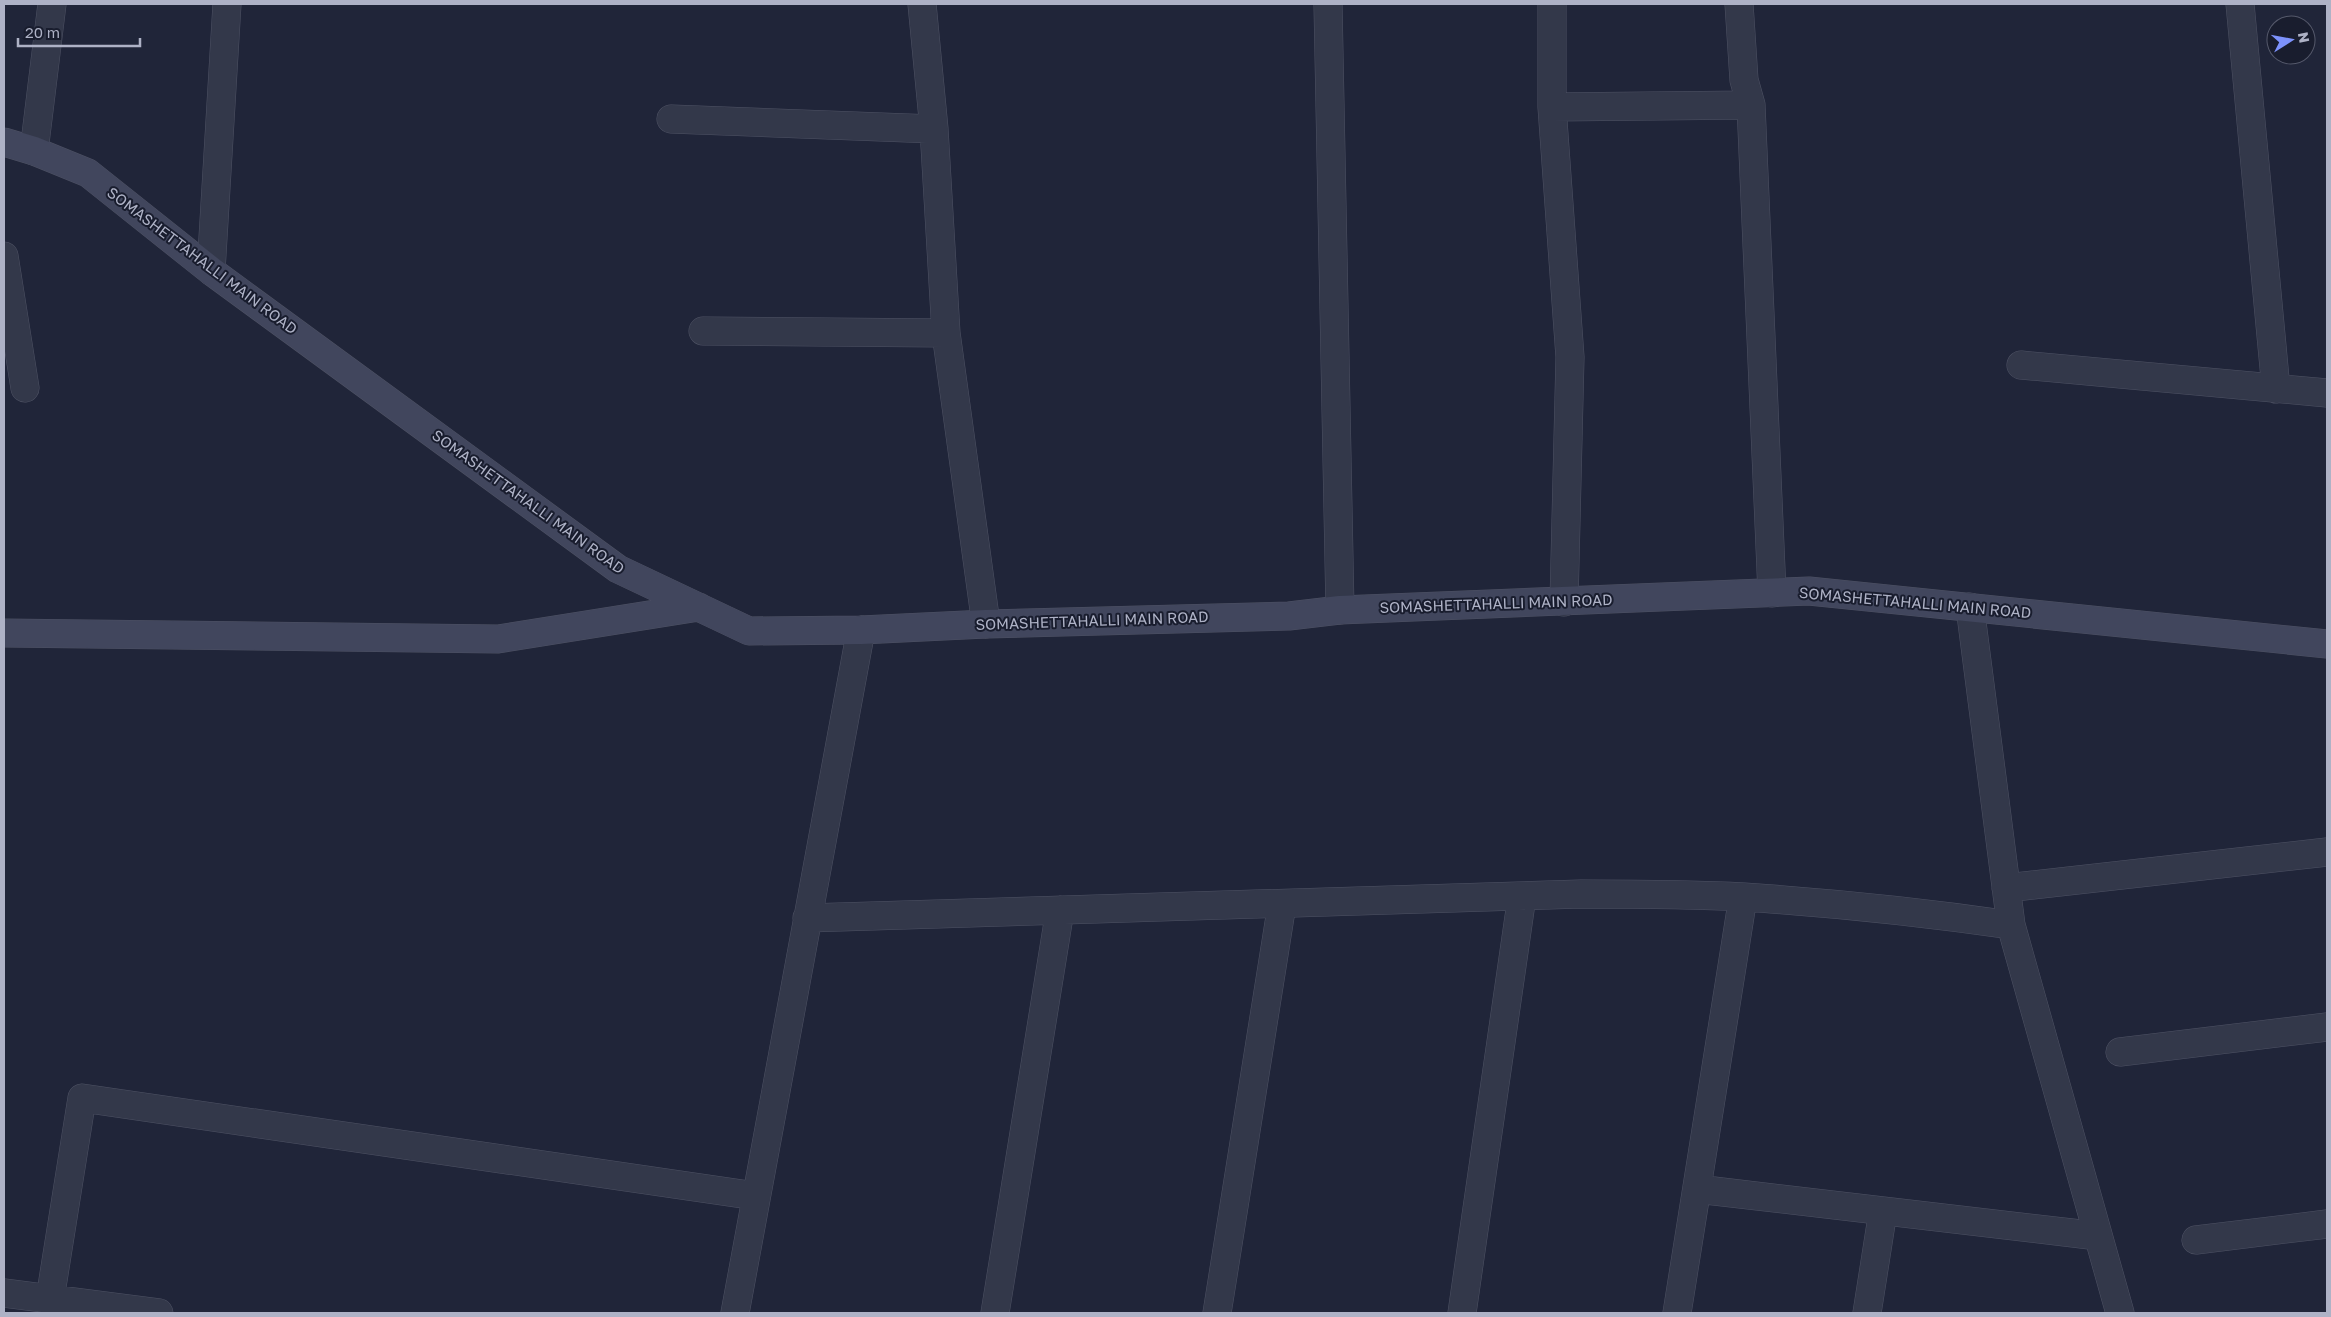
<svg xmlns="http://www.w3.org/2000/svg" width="2331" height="1317" font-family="'Golos Text',sans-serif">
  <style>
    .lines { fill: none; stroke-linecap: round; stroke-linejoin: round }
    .street-casing { stroke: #4e5264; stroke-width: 29 }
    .secondary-casing { stroke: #4e5264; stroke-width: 29 }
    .street { stroke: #33384a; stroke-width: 28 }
    .secondary { stroke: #41465d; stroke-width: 28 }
    .labels { text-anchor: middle; stroke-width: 4; stroke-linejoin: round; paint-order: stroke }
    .street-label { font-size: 15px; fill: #aeb2c6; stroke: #191d2e }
  </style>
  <rect width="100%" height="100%" fill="#202539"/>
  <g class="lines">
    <g class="street-casing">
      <path id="street" d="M922,4L934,129L946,333L986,624
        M1328,4L1340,610
        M1552,4V107
        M1739,4L1744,80L1751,105
        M2240,4L2276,389
        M671,119L934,129
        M34,151L52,4
        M4,256L25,388
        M211,271L227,4
        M703,331L946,333
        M2021,365L2327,393
        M1564,602L1570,357L1552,107L1751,105L1772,593
        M1970,607L2011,925L2120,1313
        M2006,888L2327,852
        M807,918L1581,894C1635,894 1690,894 1744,897C1833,903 1922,912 2011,925
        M2120,1052L2327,1027
        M1697,1189L2098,1236
        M2196,1240L2327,1224
        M4,1293L159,1313
        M50,1299L82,1098L756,1196
        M735,1313L861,630
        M995,1313L1060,910
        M1217,1313L1282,904
        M1462,1313L1522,896
        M1677,1313L1743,897
        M1867,1313L1883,1211"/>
    </g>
    <g class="secondary-casing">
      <path id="secondary" d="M4,142L34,151L88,173L211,271L618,569L749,631L861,630L986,624L1289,616L1340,610L1809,591L2327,644
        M4,633L498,639L699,607"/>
    </g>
    <use href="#street" class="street"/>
    <use href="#secondary" class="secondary"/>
  </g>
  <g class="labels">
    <g class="street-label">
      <text transform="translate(202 261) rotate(37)" y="5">SOMASHETTAHALLI MAIN ROAD</text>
      <text transform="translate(528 502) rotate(36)" y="5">SOMASHETTAHALLI MAIN ROAD</text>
      <text transform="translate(1915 603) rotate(5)" y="5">SOMASHETTAHALLI MAIN ROAD</text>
      <text transform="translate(1496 604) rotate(-2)" y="5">SOMASHETTAHALLI MAIN ROAD</text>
      <text transform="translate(1092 621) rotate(-2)" y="5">SOMASHETTAHALLI MAIN ROAD</text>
    </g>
  </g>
  <rect width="2331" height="1317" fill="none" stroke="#aeb2c6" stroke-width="10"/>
  <g transform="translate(2291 40) rotate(79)"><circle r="24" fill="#191d2e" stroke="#55596b"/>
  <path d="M0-4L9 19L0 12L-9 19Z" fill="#7d92fc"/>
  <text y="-8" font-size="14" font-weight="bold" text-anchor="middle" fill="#aeb2c6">N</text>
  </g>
  <path d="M18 38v8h122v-8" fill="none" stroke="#aeb2c6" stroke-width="2.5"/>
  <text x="25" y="38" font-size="15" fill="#aeb2c6" stroke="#191d2e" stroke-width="4" paint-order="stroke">20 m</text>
</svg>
